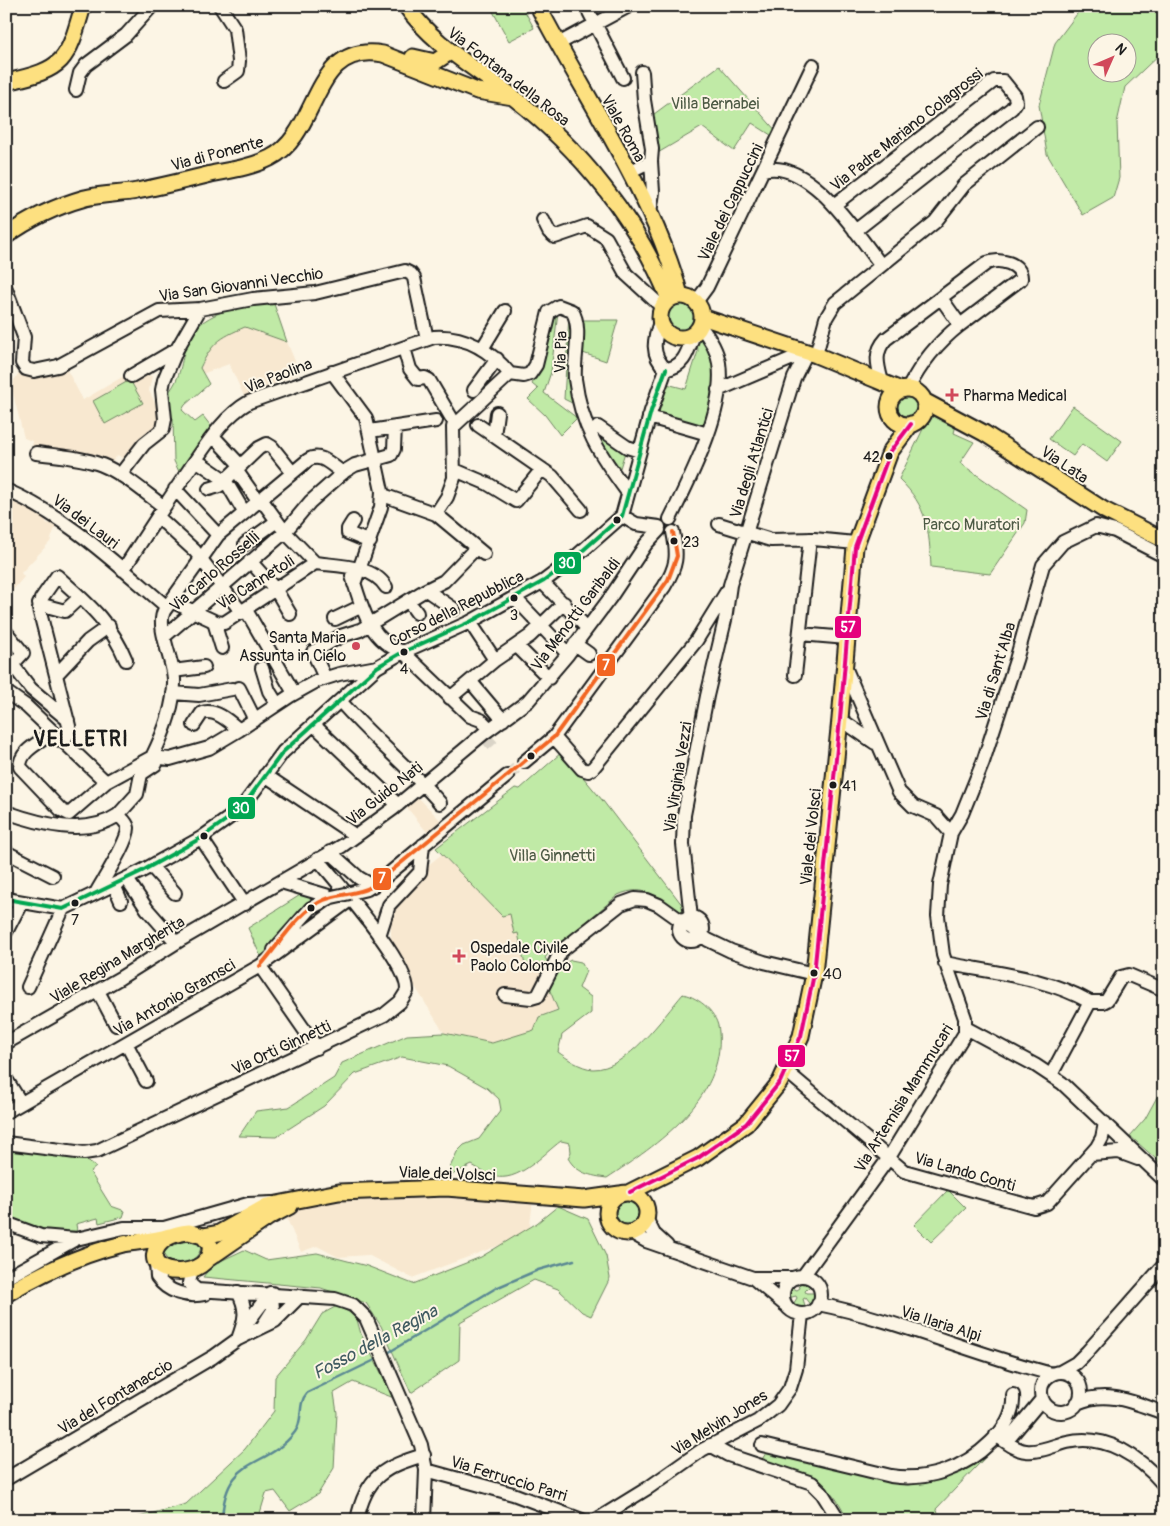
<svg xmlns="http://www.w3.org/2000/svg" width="1170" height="1526" font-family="Pangolin,sans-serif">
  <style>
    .built { fill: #f8e8d0 }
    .green { fill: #c0eaa6; stroke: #6e8361; fill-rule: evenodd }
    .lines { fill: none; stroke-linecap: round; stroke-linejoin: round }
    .stream { stroke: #5a8893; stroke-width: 2.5 }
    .minor-tunnel { stroke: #dad4c7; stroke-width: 12; stroke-dasharray: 12 6; stroke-linecap: butt }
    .minor-casing { stroke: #1c1c1c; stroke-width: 16 }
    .major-casing { stroke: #1c1c1c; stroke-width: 19 }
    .minor { stroke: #fcf5e5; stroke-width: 12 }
    .major { stroke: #fde080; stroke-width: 15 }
    .minor-bridge-casing { stroke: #1c1c1c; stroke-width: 16; stroke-linecap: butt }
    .minor-bridge { stroke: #fcf5e5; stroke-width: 12 }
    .bus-1-casing { stroke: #fcf5e5; stroke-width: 8 }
    .bus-2-casing { stroke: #fcf5e5; stroke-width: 8 }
    .bus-3-casing { stroke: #fcf5e5; stroke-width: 8 }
    .bus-1 { stroke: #00a651; stroke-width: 4 }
    .bus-2 { stroke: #f26522; stroke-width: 4 }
    .bus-3 { stroke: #e5007d; stroke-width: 4 }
    .poi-dot { fill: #d1495b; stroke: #fcf5e5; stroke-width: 2 }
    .bus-dot { fill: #1c1c1c; stroke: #fcf5e5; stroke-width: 2 }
    .labels { text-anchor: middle; stroke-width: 4; stroke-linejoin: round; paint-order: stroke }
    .bus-label { font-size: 15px; fill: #1c1c1c; stroke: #fcf5e5; text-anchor: start }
    .street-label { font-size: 16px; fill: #1c1c1c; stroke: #fcf5e5 }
    .park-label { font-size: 16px; fill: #4d5a45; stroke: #fcf5e5 }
    .poi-label { font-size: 16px; fill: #1c1c1c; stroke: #fcf5e5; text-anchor: start }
    .water-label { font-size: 18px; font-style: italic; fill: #405b61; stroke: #fcf5e5 }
    .district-label { font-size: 21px; font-weight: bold; letter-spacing: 1px; fill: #1c1c1c; stroke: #fcf5e5 }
    .line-badge { stroke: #fcf5e5; stroke-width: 2 }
    .badge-label { font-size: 14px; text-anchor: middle; font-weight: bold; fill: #fff }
  </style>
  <rect width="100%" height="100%" fill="#fcf5e5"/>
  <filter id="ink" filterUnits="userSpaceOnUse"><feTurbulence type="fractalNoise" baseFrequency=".02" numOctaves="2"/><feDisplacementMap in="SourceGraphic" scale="10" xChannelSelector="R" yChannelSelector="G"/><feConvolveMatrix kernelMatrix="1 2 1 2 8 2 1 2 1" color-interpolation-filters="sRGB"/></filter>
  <g filter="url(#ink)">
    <path class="built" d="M245,327L287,342L300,373L244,396L229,364L202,374L200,368L210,348L222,336Z
      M66,368L83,400L129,373L152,376L149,391L161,414V426L126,461L118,455L111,462L107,459L75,452L33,449L32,441L24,438L11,385L20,371L30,376Z
      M6,494L48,516L46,523L56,525L50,542L21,573L24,577L6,598Z
      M415,794L441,821L427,832L404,804Z
      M442,854L502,916L510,914L514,933H518L525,964H531L543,974L558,1009L539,1017L535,1030L492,1043L444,1033L391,948V905L424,877L427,866Z
      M452,1192L533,1199L529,1234L412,1278L368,1255L338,1257L317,1246L301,1252L285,1214L314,1201L349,1194Z"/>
    <path class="green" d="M490,6H522L534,28L509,41Z
      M1083,6H1164V50L1125,87L1117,123L1119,178L1113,198L1083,215L1047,154L1039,105L1055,43ZM1098,42H1128V72H1098Z
      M719,66L777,132L774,137L752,123L734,151L702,127L656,154L650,117Z
      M665 317a16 16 0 1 1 32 0a16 16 0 1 1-32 0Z
      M273,301L287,342L245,327C219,338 212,343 200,368L209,384L185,405L182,410L195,422L203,416L214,430L181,476L174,461L173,418L168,413L166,396C182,376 179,369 186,346C195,312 242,305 273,301Z
      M558,311L551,372L544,393L577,418L560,435L545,415L528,399L538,389L532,384L543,363L553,318Z
      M569,315L572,318L574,404L564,399Z
      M582,320H618L606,361L580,352Z
      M702,335L717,364L704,431L658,416L667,384L686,389L698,351L697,341Z
      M130,380L143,403L105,424L93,401Z
      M896 407a11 11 0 1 1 22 0a11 11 0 1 1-22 0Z
      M1073,406L1122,441L1107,462L1082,444L1073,456L1049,439Z
      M933,415L940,416L956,425L954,433L974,442L960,463L1027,510L1025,523L990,574L931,567C929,530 928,507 899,479L923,429Z
      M594,427L626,449L620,468L599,440Z
      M562,752L603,801L686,910L681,914C660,898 645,883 618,895L548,954L545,958L548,962L544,973L571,960L581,962L586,971L579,988L591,997V1013L562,1035L558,1052C568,1059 580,1068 593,1069C627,1070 663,1017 683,994C700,998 718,1013 719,1032C725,1099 657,1145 607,1178C591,1176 576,1173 568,1158L571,1152L570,1143L561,1141C543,1154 518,1184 493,1176C486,1174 479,1169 472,1165L455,1173L451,1177L446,1176L457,1152L464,1145L479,1139L501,1110L499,1099L487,1088L448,1066L402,1057L355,1074L324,1106L276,1137L239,1136L256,1111L289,1107L334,1078L342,1063L407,1035L444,1033L492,1043L534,1030L539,1017L558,1010L543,974L531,964L525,965L518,933L514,934L510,914L502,916L436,848L515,788L520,789Z
      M305,892L321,897L294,916L261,957L248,928Z
      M1164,1092V1166L1130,1136L1145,1119L1157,1097Z
      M6,1148L80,1156L96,1167L90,1172L111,1206L125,1211L123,1217L99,1223L98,1218L76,1224L77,1231C48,1233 32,1227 6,1215Z
      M948,1190L966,1208L931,1242L914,1225Z
      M612 1213a14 14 0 1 1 28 0a14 14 0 1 1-28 0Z
      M558,1206L588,1219L606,1256L610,1278L591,1316L582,1312L558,1289L534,1280L460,1322L459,1360L411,1393L381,1326L366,1303L321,1288L203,1277L212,1265L244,1250L266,1260L317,1253L367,1266L413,1284L481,1257L537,1223Z
      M184,1236L201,1243C203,1262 173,1272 164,1255V1249Z
      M802,1281L811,1285L805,1291L806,1293H815L811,1306L805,1298L803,1299L806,1309H798L792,1306L797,1298L796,1296L788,1298L790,1287L797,1290L800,1288L798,1282Z
      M337,1306L356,1316L361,1334L394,1398L353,1382L334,1393L337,1413L334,1468L318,1494L290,1511L275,1491L266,1493L258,1520H128L186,1504L245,1449L274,1411L275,1377L306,1340L322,1314Z
      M991,1443L996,1446L936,1509L943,1520H848C827,1474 805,1475 761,1461L766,1453L777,1452L911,1483Z"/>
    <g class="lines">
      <path class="stream" d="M386,1354L496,1288L538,1270L574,1260
        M222,1520C225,1454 265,1471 295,1432C304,1420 297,1404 307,1393L379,1358"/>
      <path class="minor-tunnel" d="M485,737L494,747
        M507,776L524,762
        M1161,1369L1164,1366"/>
      <g class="minor-casing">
        <path id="minor" d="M220,6L235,29L239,61L238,71L224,81
          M586,6L623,78
          M558,44L629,6
          M642,72L644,100L652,149L651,161L653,192L650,213
          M76,90L80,73L86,65L126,35L152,6
          M763,170C810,158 856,233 881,265
          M629,172L651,161
          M834,205L994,81H1003L1015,96L1016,102L1012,108L855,231
          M543,220L549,232L555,237L587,226L606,238L626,274L662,307
          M6,289L24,337L22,363L26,369L34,371L58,366L159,311L200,309L253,299L315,293L405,271L411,274L414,278L427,339
          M696,302L707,287L813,65
          M660,322C654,339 650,355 666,369C685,367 688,350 694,334
          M404,348L410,369L418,379L425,378L429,380L455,424
          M482,349L505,311
          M816,355L826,318L835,303L935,222L964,185L1037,127
          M332,372L366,418L382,491L381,507L354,584
          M510,374L524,376L530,374L536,365L549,312L559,306L572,311C583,327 573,359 575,379C581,427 600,455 628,493
          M131,376L177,349
          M882,382C878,366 873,353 886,339L987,263C999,258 1022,263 1021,279L960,325
          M908,389C921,363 937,343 960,325L941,298
          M474,390L497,359
          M718,390L807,352
          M649,417L708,434
          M478,425L552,476L581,510
          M598,427L627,447L640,451
          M370,431L436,421
          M213,436L241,466
          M494,436L497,413
          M36,453C58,456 81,457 102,465C124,474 144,492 163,506
          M196,460L225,480L244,512
          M236,470L258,501
          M455,470L488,484L516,501L542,469
          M120,475L144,444L163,429L165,419L162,390L164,380L177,349L200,309
          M175,489L218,535
          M209,489L219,486L259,448L267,444L272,447L292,472
          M6,490C68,517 116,564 167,607
          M383,495L436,514L484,554
          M261,499L285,532L315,563
          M436,514L447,497L454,478L453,427L510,374
          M622,516L636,524L659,527
          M158,517L195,551L242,613
          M670,519C690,478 726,410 719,363C717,349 709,337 700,326
          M353,521L348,529V533L370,542
          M719,524L771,540L814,539L855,543
          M245,544L277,521
          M250,561L276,590L290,614
          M123,570C147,533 170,497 195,461C210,439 226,415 249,402L434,337C465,335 491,351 510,374
          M352,576C362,607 369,641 403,652L470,716L481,720L490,729
          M542,582L587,628
          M426,590L444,581L476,548
          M514,597L568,654
          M171,601L216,622L224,623L315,563C337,566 373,565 386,587
          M409,602L417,613
          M39,604L65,611L80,597
          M246,610L294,693
          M335,619L362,606
          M214,622L222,648
          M470,622L495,660
          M6,632L23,653L12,665
          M800,634L847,638
          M165,636L285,532L310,502L345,471L355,465L391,455L394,449L395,427
          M575,644L589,654
          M517,646L549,678
          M6,656L31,689L68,720
          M845,667L899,792L913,806L936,816L951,833
          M262,668L269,691L277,704
          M173,671L204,667
          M56,675L88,641L109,626
          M795,675L810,539
          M325,678L313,652L341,636L360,630L424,591L426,590L454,609
          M471,682L503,720
          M239,688L255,720
          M6,692L26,706L106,782
          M173,693L199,695L232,689
          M450,698L495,660L530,636L564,603
          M341,702C372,738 409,767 440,803
          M840,719L875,743
          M194,725L202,713C215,708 230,722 239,730
          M314,725L398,805
          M53,732C42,742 20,749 20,767L61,810L69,814L106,782L152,757L170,759L209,748L239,730L290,696L317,681L339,674L377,667
          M554,737L582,769L588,771L593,768L696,641L727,591
          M63,742L68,734L69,726L39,609L41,599L57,576C87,603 110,621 126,660
          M152,757C164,733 175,706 174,679C173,660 156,627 164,611L218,535L308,460C321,452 332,466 343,473
          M524,762L554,737L664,587C677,566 678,556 673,532
          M265,775L356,836
          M6,812C40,824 86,837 118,815
          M201,838L245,904
          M6,852L53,876
          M330,852L359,878L373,886
          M151,866L175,893
          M127,879L147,909L176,942
          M281,882L332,897
          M114,885L121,901
          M96,893C103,880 128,842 128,828C127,822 122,819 118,815L137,794L141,774L156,764
          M350,893L367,889L385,877L507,776
          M6,899L63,909L142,871L201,838L240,810L283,752L377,667L403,652L470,622L544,581L572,560L622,516L651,411L666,369
          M679 929a12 12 0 1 1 24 0a12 12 0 1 1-24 0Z
          M691,918L683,844L684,815L707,696L725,620L730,585L794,378L807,352
          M6,932L21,903
          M379,936L389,905L420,872L423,845
          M274,950L311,908L332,897
          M945,963C994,973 1046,977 1090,1002
          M260,966L317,1048
          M28,987L63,909
          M98,991L116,1025
          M505,995L531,998L538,996L561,951L621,904L635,899L647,900L659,905L708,940L731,951L764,962L814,974
          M966,1028L1035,1065L1062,1083L1164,1180
          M6,1043L120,978L182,939L342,846L393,809L483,734L528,701L568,654L610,598L646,544L659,530
          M126,1043L146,1081
          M786,1071L904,1171L1034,1207L1047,1203L1097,1147L1102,1138L1105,1123
          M1051,1075L1090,1002H1103L1107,1000L1121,977L1129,975L1162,989
          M6,1079L21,1103
          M6,1112L260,966L350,900
          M6,1143L84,1153L97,1151L384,1015L400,1002L407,991C409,963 338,884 318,859
          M1091,1154L1119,1152L1138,1159
          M647,1220L654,1234L667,1246
          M6,1223L41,1236L76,1239L124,1228H164L248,1204L272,1203
          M632,1233L646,1241L753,1278H795
          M156,1263L157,1277C167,1292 187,1298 205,1294
          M192,1269L189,1283L197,1290L335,1299L353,1305L366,1318L421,1445L426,1470L424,1520
          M803,1276L888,1159L965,1033V1018L943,955L938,916L940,885L951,833L962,814L983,762L1016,660L1043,565L1063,542L1096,526L1115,531L1164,556
          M783 1295a19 19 0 1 1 38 0a19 19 0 1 1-38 0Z
          M6,1278L74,1240
          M753,1278L785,1305
          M818,1304C898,1320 973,1354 1052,1374
          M264,1324L273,1310L272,1293
          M244,1327L270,1293
          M238,1339C245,1320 248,1310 238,1292
          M1060,1372L1076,1363L1087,1352L1164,1265
          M1041 1392a20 20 0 1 1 40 0a20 20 0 1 1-40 0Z
          M1077,1403C1107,1389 1135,1403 1164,1413
          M996,1435C1005,1441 1015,1450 1026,1451C1039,1453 1055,1445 1067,1442C1106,1433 1140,1457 1164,1485
          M1006,1442L1042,1399
          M710,1445L728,1455L812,1483L822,1493L839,1520
          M762,1445L891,1476C909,1479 927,1477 945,1471C974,1461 1016,1429 1013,1395
          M426,1470L513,1494L582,1520
          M6,1479L213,1357L238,1339L275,1321L300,1296
          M357,1520C366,1476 384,1467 424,1455
          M596,1520L648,1488L702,1450L758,1421L778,1405L790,1388L796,1369L802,1314"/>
      </g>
      <g class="major-casing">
        <path id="major" d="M406,6C434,46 475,67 513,97C580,149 637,219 669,299
          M538,6C586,99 653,194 680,295
          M413,57L435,62L450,52
          M6,82C65,69 67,62 83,6
          M6,236C29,219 57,206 85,198C102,194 120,194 137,191C162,186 187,180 211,174C231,170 252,167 270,158C321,133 310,41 383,54L477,91L513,97
          M660 317a21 21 0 1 1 42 0a21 21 0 1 1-42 0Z
          M702,317L816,355L901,390
          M889 407a18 18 0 1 1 36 0a18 18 0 1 1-36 0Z
          M924,401L984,433L1104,510L1164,540
          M630,1192L698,1158L746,1124L780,1082L801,1036L814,974L840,719L855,547L890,452L911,424
          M607 1213a20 20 0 1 1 40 0a20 20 0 1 1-40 0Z
          M189,1232L203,1236L210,1245C215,1281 137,1279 158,1246C165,1236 177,1233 189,1232Z
          M203,1236L219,1233L267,1206L339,1192L446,1188L584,1199L620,1194
          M205,1261L269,1217L290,1206
          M6,1294C43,1272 82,1254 123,1244C139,1241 154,1241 169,1236"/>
      </g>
      <use href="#minor" class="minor"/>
      <use href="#major" class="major"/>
      <g class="minor-bridge-casing">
        <path id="minor-bridge" d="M332,897L350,893"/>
      </g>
      <use href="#minor-bridge" class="minor-bridge"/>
      <g class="bus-1-casing">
        <path id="bus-1" d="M6,899L63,909L142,871L201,838L240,810L283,752L377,667L403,652L470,622L544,581L572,560L622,516L651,411L666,369"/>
      </g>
      <g class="bus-2-casing">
        <path id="bus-2" d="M260,966C279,945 298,911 324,900C340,893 358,895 373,886L554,737L668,580L677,556L673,532"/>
      </g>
      <g class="bus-3-casing">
        <path id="bus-3" d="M630,1192L698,1158L746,1124L780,1082L801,1036L814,974L840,719L855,547L890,452L911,424"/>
      </g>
      <use href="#bus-1" class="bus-1"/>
      <use href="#bus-2" class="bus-2"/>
      <use href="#bus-3" class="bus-3"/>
    </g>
  </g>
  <g class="poi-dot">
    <path d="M949.5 387.5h5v5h5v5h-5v5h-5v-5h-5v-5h5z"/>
    <circle cx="356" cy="646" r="5"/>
    <path d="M456.5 948.5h5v5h5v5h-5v5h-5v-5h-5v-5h5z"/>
  </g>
  <g class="bus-dot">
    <circle cx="889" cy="456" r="4.5"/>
    <circle cx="617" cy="520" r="4.5"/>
    <circle cx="674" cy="541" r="4.5"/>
    <circle cx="514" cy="598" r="4.5"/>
    <circle cx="404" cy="652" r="4.5"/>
    <circle cx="531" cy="756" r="4.5"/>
    <circle cx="833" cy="785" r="4.5"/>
    <circle cx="204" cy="836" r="4.5"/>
    <circle cx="75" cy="903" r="4.5"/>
    <circle cx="311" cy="908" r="4.5"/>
    <circle cx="814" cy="973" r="4.5"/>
  </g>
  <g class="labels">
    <g class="bus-label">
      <text x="880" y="462" text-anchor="end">42</text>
      <text x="683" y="547">23</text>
      <text x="514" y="620" text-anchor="middle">3</text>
      <text x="404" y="674" text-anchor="middle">4</text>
      <text x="842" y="791">41</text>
      <text x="75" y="925" text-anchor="middle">7</text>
      <text x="823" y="979">40</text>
    </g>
    <g class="street-label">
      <text transform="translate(509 76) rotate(38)" y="6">Via Fontana della Rosa</text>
      <text transform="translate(624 128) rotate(61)" y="6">Viale Roma</text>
      <text transform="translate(906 129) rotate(-38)" y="6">Via Padre Mariano Colagrossi</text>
      <text transform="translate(217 153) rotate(-15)" y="6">Via di Ponente</text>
      <text transform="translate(730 202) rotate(-64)" y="6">Viale dei Cappuccini</text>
      <text transform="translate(241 284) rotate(-8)" y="6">Via San Giovanni Vecchio</text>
      <text transform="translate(560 352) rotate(-88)" y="6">Via Pia</text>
      <text transform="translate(278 375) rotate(-21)" y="6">Via Paolina</text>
      <text transform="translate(751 463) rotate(-73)" y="6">Via degli Atlantici</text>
      <text transform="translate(1065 464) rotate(34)" y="6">Via Lata</text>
      <text transform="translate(86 521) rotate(37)" y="6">Via dei Lauri</text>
      <text transform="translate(214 571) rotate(-41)" y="6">Via Carlo Rosselli</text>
      <text transform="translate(255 582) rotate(-32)" y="6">Via Cannetoli</text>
      <text transform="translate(456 608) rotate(-27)" y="6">Corso della Repubblica</text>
      <text transform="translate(575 614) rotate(-53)" y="6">Via Menotti Garibaldi</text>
      <text transform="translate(995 671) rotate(-73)" y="6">Via di Sant'Alba</text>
      <text transform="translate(677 777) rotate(-81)" y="6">Via Virginia Vezzi</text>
      <text transform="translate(384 793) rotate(-38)" y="6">Via Guido Nati</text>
      <text transform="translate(810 837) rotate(-84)" y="6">Viale dei Volsci</text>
      <text transform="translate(117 959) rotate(-31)" y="6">Viale Regina Margherita</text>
      <text transform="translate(174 997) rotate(-30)" y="6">Via Antonio Gramsci</text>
      <text transform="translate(281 1047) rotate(-25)" y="6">Via Orti Ginnetti</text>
      <text transform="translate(903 1098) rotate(-58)" y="6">Via Artemisia Mammucari</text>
      <text transform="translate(965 1171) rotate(16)" y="6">Via Lando Conti</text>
      <text transform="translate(447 1173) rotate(2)" y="6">Viale dei Volsci</text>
      <text transform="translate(941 1323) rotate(18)" y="6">Via Ilaria Alpi</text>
      <text transform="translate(115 1396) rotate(-31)" y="6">Via del Fontanaccio</text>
      <text transform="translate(719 1422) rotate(-32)" y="6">Via Melvin Jones</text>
      <text transform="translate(509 1478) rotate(17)" y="6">Via Ferruccio Parri</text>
    </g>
    <g class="park-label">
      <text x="715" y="109">Villa Bernabei</text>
      <text x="971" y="530">Parco Muratori</text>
      <text x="552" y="861">Villa Ginnetti</text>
    </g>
    <g class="poi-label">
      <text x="963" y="401">Pharma Medical</text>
      <text x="346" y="643" text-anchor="end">Santa Maria<tspan x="346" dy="18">Assunta in Cielo</tspan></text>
      <text x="470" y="953">Ospedale Civile<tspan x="470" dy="18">Paolo Colombo</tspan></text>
    </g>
    <g class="water-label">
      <text transform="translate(375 1342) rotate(-28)" y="6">Fosso della Regina</text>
    </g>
    <g class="district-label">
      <text x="81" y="746">VELLETRI</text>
    </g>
  </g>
  <g class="line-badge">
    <rect x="553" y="551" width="29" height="24" rx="5" fill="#00a651"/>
    <rect x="834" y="615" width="28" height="24" rx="5" fill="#e5007d"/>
    <rect x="596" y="653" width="20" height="24" rx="5" fill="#f26522"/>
    <rect x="227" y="796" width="29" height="24" rx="5" fill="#00a651"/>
    <rect x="372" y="867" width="20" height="24" rx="5" fill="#f26522"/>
    <rect x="777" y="1044" width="29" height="24" rx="5" fill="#e5007d"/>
  </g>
  <g class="badge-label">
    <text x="567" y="568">30</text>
    <text x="848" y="632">57</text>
    <text x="606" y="670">7</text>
    <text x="241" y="813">30</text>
    <text x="382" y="883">7</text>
    <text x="792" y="1061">57</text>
  </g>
  <rect width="1170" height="1526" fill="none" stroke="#fcf5e5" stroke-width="25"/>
  <rect x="12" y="12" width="1145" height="1501" fill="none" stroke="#1c1c1c" stroke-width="2" filter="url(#ink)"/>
  <g transform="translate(1112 58) rotate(45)"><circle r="24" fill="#fcf5e5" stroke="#a29e95"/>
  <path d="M0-4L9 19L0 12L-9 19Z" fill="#d1495b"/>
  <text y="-8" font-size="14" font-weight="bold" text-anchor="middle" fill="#1c1c1c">N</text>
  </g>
</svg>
